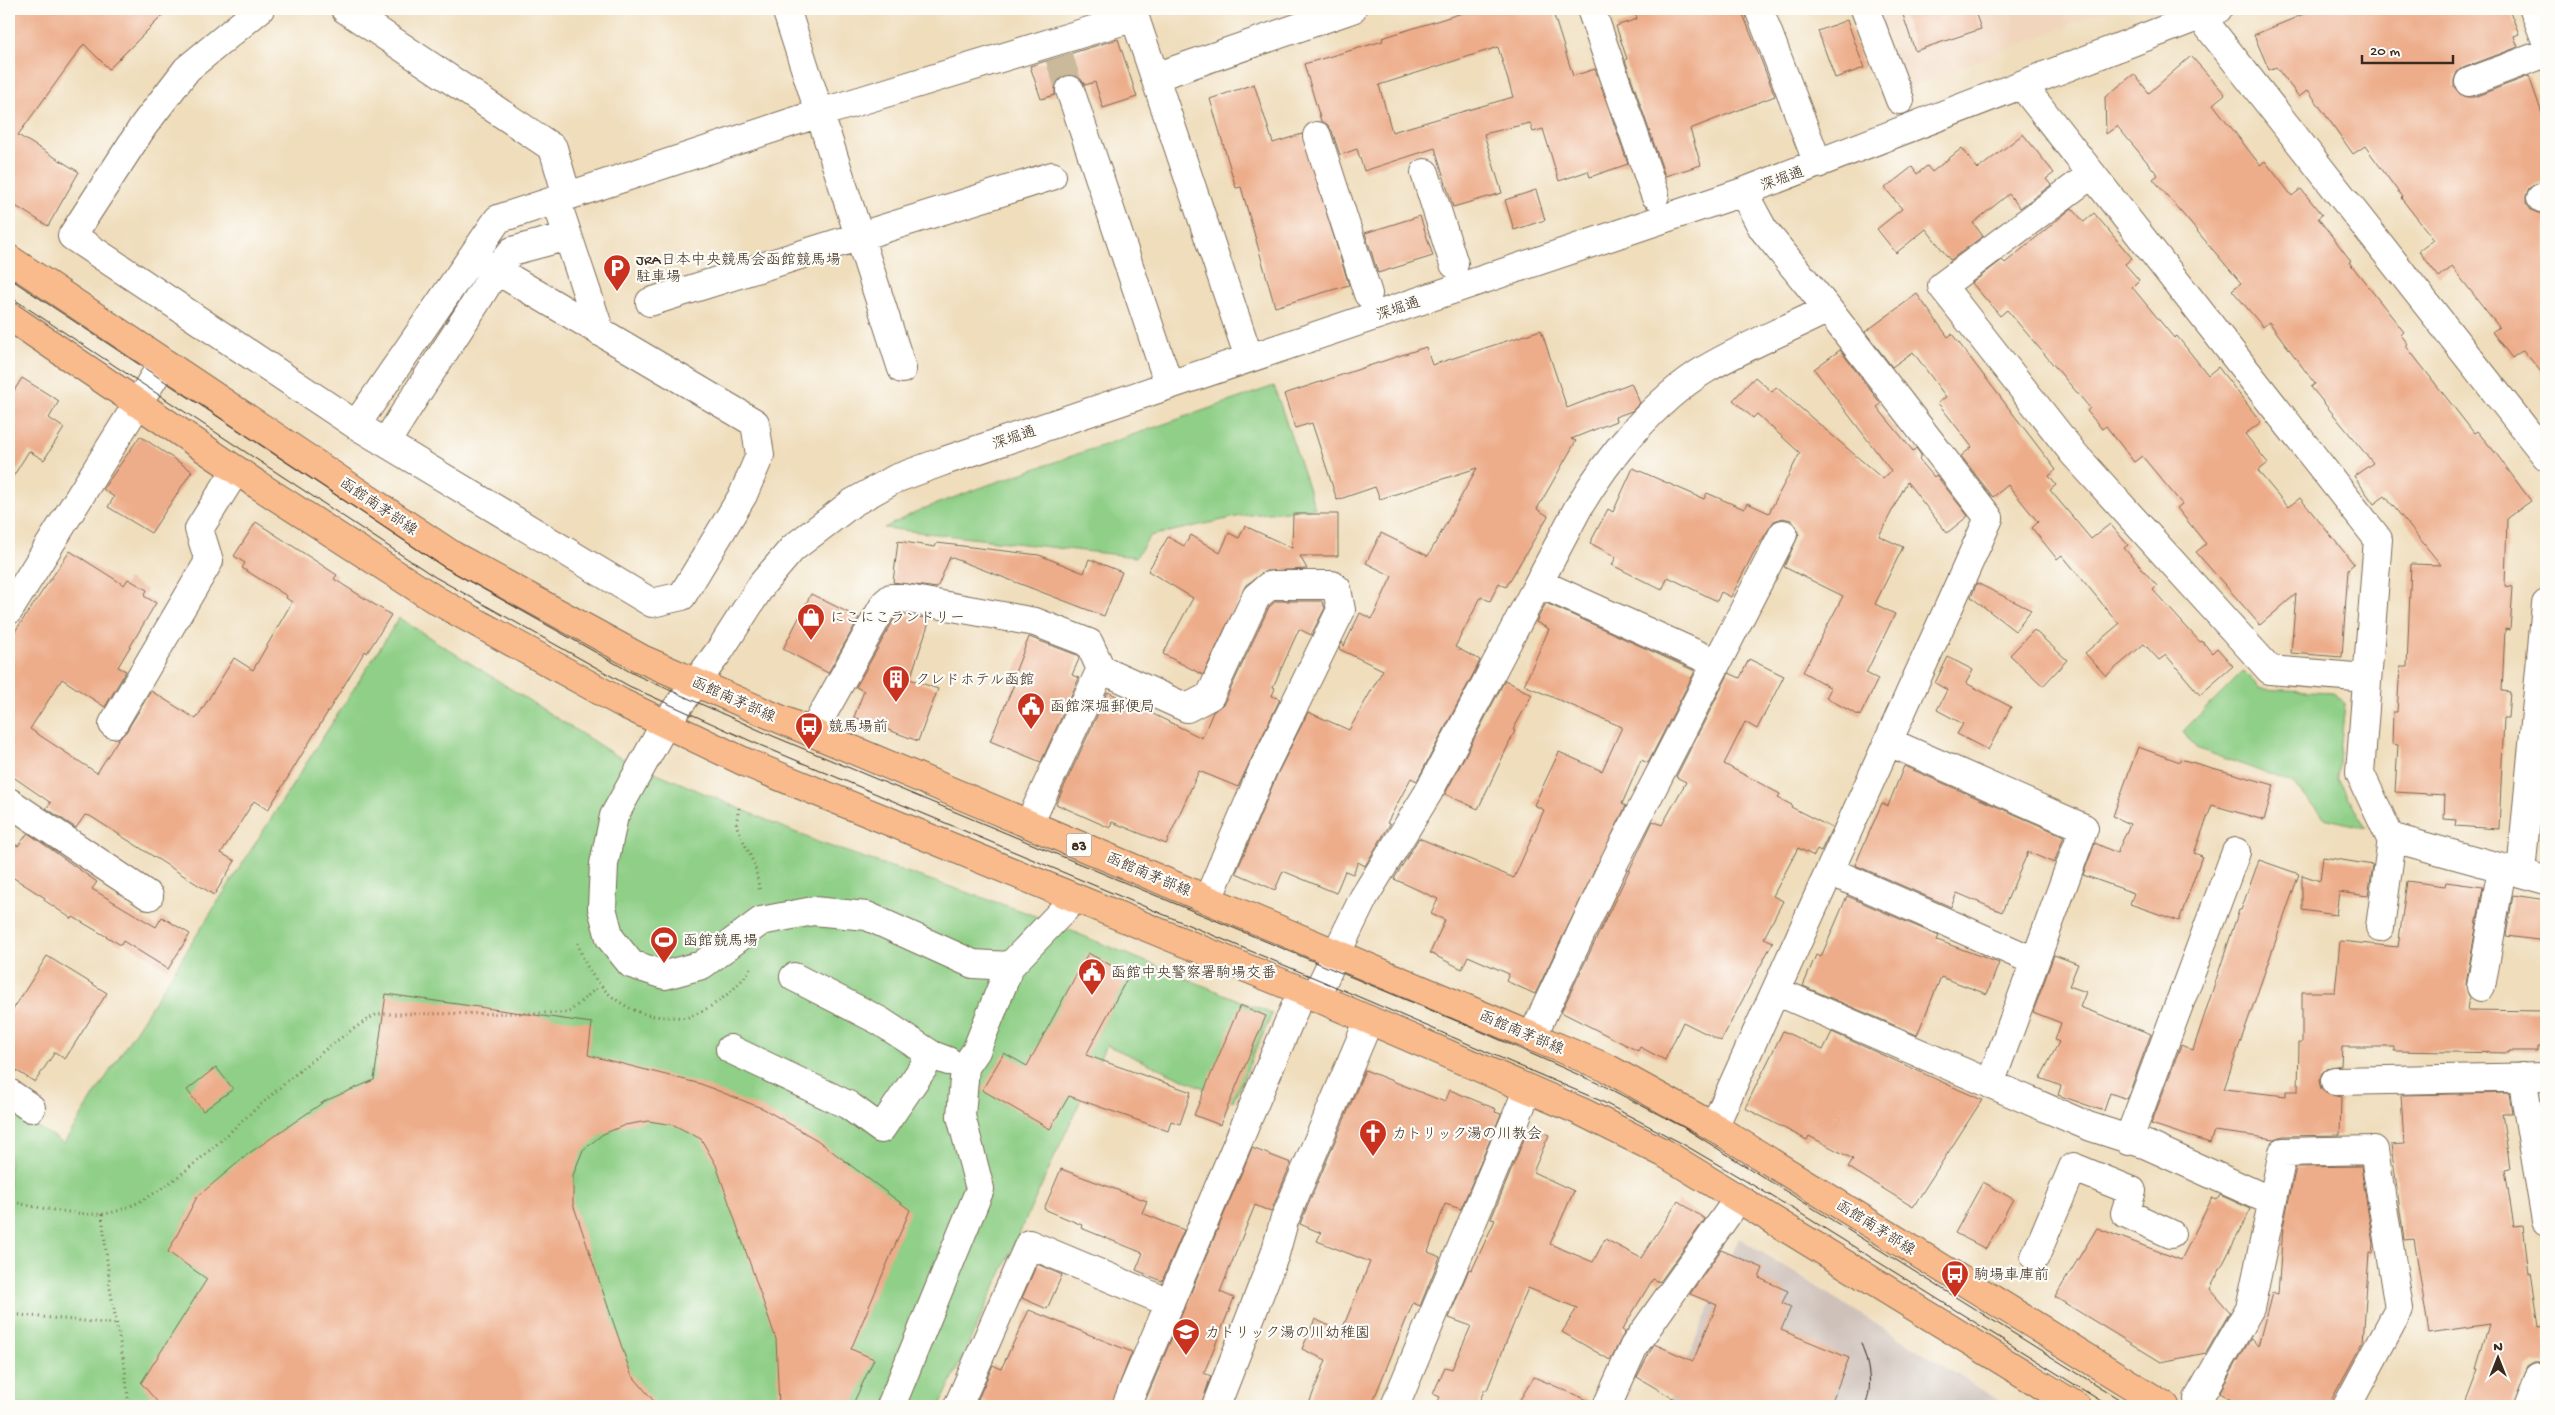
<svg xmlns="http://www.w3.org/2000/svg" width="2555" height="1415" font-family="'Gochi Hand','Klee One',sans-serif">
  <style>
    .built { fill: #f1d5bd }
    .industrial { fill: #cec1ba }
    .green { fill: #8fcf87; stroke: #657c52 }
    .building { fill: #edad8b; fill-rule: evenodd }
    .lines { fill: none; stroke-linecap: round; stroke-linejoin: round }
    .minor-tunnel { stroke: #cbb99c; stroke-width: 28; stroke-dasharray: 28 14; stroke-linecap: butt }
    .minor-casing { stroke: #7a6955; stroke-width: 30 }
    .major-casing { stroke: #7a6955; stroke-width: 30 }
    .path { stroke: #7a6955; stroke-width: 3; stroke-dasharray: 1 4; stroke-linecap: butt }
    .minor { stroke: #fff; stroke-width: 28 }
    .major { stroke: #fabb8c; stroke-width: 28 }
    .tram { stroke: #3b2a1e; stroke-width: 1 }
    .labels { text-anchor: middle; stroke-width: 4.5; stroke-linejoin: round; paint-order: stroke }
    .shield { fill: #fdfcf7; stroke: #75695f; stroke-width: 1 }
    .shield-label { font-size: 14px; font-weight: bold; fill: #3b2a1e }
    .street-label { font-size: 15px; fill: #3b2a1e; stroke: #fdfcf7 }
    .poi-label { font-size: 15px; fill: #3b2a1e; stroke: #fdfcf7; text-anchor: start }
  </style>
  <rect width="100%" height="100%" fill="#fdfcf7"/>
  <filter id="ink" filterUnits="userSpaceOnUse"><feTurbulence type="fractalNoise" baseFrequency=".02" numOctaves="2"/><feDisplacementMap in="SourceGraphic" scale="10" xChannelSelector="R" yChannelSelector="G"/><feConvolveMatrix kernelMatrix="1 2 1 2 8 2 1 2 1" color-interpolation-filters="sRGB"/></filter>
  <filter id="wash" filterUnits="userSpaceOnUse"><feTurbulence type="fractalNoise" baseFrequency=".0096" numOctaves="4" result="noise"/><feDisplacementMap in="SourceGraphic" scale="20" xChannelSelector="R" yChannelSelector="G"/><feGaussianBlur stdDeviation="1.12" result="paint"/><feColorMatrix in="noise" values="0 0 0 0 0 0 0 0 0 0 0 0 0 0 0 0 0 1.4 0 .05"/><feComposite in="paint" operator="in"/></filter>
  <g filter="url(#wash)">
    <rect width="100%" height="100%" fill="#efddbb"/>
    <path class="built" d="M1878,9H2109L1909,88Z"/>
    <path class="industrial" d="M1739,1238L2007,1406H1667Z"/>
    <path class="green" d="M1274,386L1315,508L1241,516L1150,536L1136,557L884,528L920,510L988,485Z
      M399,618L615,755L820,843L1028,913L1272,1014L1233,1101L1106,1045L940,1406H9V1110L64,1143Z
      M2243,671L2261,689L2334,692L2345,704L2337,779L2366,828L2324,818L2293,783L2196,748L2183,731Z"/>
    <g id="blocks">
      <path class="building" d="M9,9H169L109,69L84,44L18,135L79,172L48,226L9,202Z
        M1475,9H1552L1573,76L1595,69L1628,164L1590,177L1588,171L1559,181L1543,129L1533,132L1530,123L1484,134L1502,193L1453,207L1435,148L1364,171L1357,149L1340,155L1332,131L1327,124L1321,121L1304,64L1383,41L1382,38ZM1498,47L1513,97L1392,132L1379,85Z
        M1634,9H1741L1775,96L1690,129L1701,165L1665,176L1625,60L1627,59L1616,26L1637,19Z
        M1901,9H1974L1981,29L1915,51Z
        M2316,9H2509L2519,34L2514,36L2518,47L2463,68L2457,72L2454,80V87L2460,94L2467,97H2474L2529,76L2546,125V181L2529,188L2526,196V203L2531,210L2538,213H2546V378L2523,350L2512,358L2492,332L2499,327L2452,267L2439,277L2419,251L2434,240L2401,198L2402,197L2365,146L2353,154L2308,90L2299,97L2276,67L2269,70L2254,35Z
        M1847,20L1864,68L1835,78L1818,31Z
        M1118,39L1137,97L1103,108L1095,82L1085,85L1080,78L1073,75H1065L1058,80L1055,87V95L1041,99L1030,66Z
        M2191,56L2225,94L2213,104L2260,165L2265,161L2292,196L2301,189L2322,215L2318,218L2351,261L2349,262L2404,332L2401,335L2408,344L2406,346L2474,433L2477,431L2498,456L2531,501L2507,518L2505,586L2513,587L2510,630L2505,629L2502,691L2510,692L2508,718H2504L2499,829L2455,826L2456,820L2444,819L2445,795L2395,792L2398,745L2392,744L2393,712H2397L2400,667H2407L2411,564L2441,565L2385,496L2374,504L2354,476L2373,463L2311,387L2315,384L2269,322L2263,327L2232,290L2241,283L2153,179L2158,175L2117,126L2106,134L2105,97L2134,74L2149,93Z
        M1254,84L1273,143L1302,134L1349,285L1275,307L1241,187L1236,188L1210,99Z
        M2023,134L2054,173L2046,179L2051,185L2020,208L2009,194L1973,223L1983,236L1952,259L1950,260L1926,229L1896,253L1877,229L1902,209L1885,188L1912,167L1917,174L1927,166L1932,172L1962,148L1978,169Z
        M1536,190L1545,220L1514,230L1505,200Z
        M2072,208L2084,222L2094,213L2132,258L2125,264L2139,280L2132,287L2174,338L2177,336L2208,375L2218,367L2261,422L2245,434L2268,463L2258,471L2288,507L2300,498L2354,564L2348,569L2342,657L2291,653L2296,594L2260,625L2196,552L2206,544L2177,508L2182,504L2142,456L2134,462L2106,426L2102,429L2087,411L2090,408L2007,310L2000,316L1972,283L2002,260L2005,263Z
        M1420,216L1433,256L1378,273L1365,233Z
        M1917,294L1948,337L1952,334L2056,470L2049,476L2056,485L2050,490L2091,539L2110,524L2128,545L2124,548L2157,586L2153,590L2200,642L2202,641L2212,653L2217,648L2233,666L2200,695L2166,655L2159,660L2144,644L2106,676L2085,653L2119,624L2062,555L2057,559L2032,528L2038,522L2008,485L1993,497L1961,456L1972,447L1938,403L1946,397L1913,352L1892,367L1865,332Z
        M1541,330L1567,408L1631,383L1640,403L1632,411L1615,417L1616,421L1571,439L1576,441L1537,509L1548,516L1506,587L1499,583L1490,601L1481,597L1455,647L1480,660L1478,665L1417,781L1411,778L1387,823L1390,824L1365,866L1358,862L1353,874L1345,871L1336,893L1283,871L1275,890L1236,873L1277,775L1308,712L1349,730L1383,670L1339,649L1342,642L1344,646L1360,613L1372,619L1392,576L1366,563L1381,533L1428,556L1477,468L1380,499L1375,487L1337,500L1312,423L1295,428L1284,394L1426,347L1432,365Z
        M1840,350L1881,404L1877,407L1913,451L1916,448L1921,455L1919,459L1934,477L1936,475L1968,516L1947,533L1907,482L1879,536L1903,547L1875,604L1895,614L1866,673L1878,679L1860,716L1826,698L1831,688L1803,672L1843,596L1784,567L1799,534L1796,526L1791,520L1783,518L1774,521L1753,554L1731,597L1721,592L1717,601L1668,577L1662,590L1612,565L1616,557L1590,543L1608,509L1613,512L1633,468L1704,499L1707,493L1744,509L1747,503L1769,513L1800,453L1757,414L1753,418L1733,400L1755,377L1772,392L1776,387L1883,479L1891,471L1814,369Z
        M22,378L59,401L49,418L64,428L44,460L29,451L9,483V399Z
        M140,436L192,471L151,533L108,507L114,497L103,489Z
        M1293,514H1338V556H1300L1307,569L1266,571L1246,585L1203,675L1163,654L1193,598L1148,571L1168,537L1184,546L1191,535L1220,553L1229,533L1239,538L1245,526L1292,548Z
        M256,522L337,575L334,579L391,615L367,653L365,651L268,810L254,801L221,853L235,861L214,895L90,816L85,815L76,828L46,808L51,803L9,774V640L70,551L124,585L128,579L147,590L144,596L156,603L118,667L126,671L105,707L62,679L30,729L97,773L119,738L126,732L151,691L196,719L234,658L253,670L292,602L286,598L287,596L242,568L245,563L234,556Z
        M898,541L935,547L937,543L1039,555L1084,573L1089,559L1122,572L1104,616L950,557L937,588L893,582Z
        M1977,583L2031,610L2015,631L1971,597Z
        M811,594L859,618L828,673L783,649Z
        M1276,601H1322L1325,608L1311,635L1299,629L1273,687L1275,688L1272,696L1280,699L1238,787L1199,771L1166,844L1112,822L1110,828L1056,804L1108,692L1202,738L1213,712L1224,703L1269,607Z
        M1546,603L1695,671L1648,763L1641,760L1622,804L1626,806L1535,994L1506,981L1509,974L1468,956L1462,969L1430,953L1445,920L1431,914L1438,899L1394,879L1419,838L1514,878L1544,810L1534,805L1559,752L1602,771L1622,727L1524,685L1549,629L1536,622Z
        M897,614L930,619L910,679L938,689L918,741L854,717L864,691L856,687Z
        M2034,630L2067,660L2043,686L2010,655Z
        M1029,637L1077,655L1079,659L1072,675L1079,678L1041,762L990,741L1015,682L1012,680Z
        M1948,657L1973,670L1966,683L2011,707L1988,750L1957,734L1963,724L1937,710L1947,690L1935,683Z
        M1749,659L1784,676L1757,729L1745,722L1724,764L1780,794L1778,798L1792,805L1791,807L1832,828L1821,851L1817,849L1814,856L1798,848L1773,896L1783,901L1764,938L1773,942L1721,1041L1683,1022L1665,1060L1640,1047L1638,1051L1561,1012L1653,821L1662,825L1686,782L1676,777L1729,673L1740,678Z
        M1505,680L1532,695L1513,730L1515,731L1478,809L1445,794Z
        M2138,747L2180,762V759L2274,785L2264,820L2212,805L2194,853L2202,856L2179,921L2130,904L2134,893L2083,875L2095,843L2117,853L2130,824L2113,816Z
        M1904,766L2064,836L2054,863L2028,852L2002,912L1957,893L1951,907L1855,865L1882,803L1888,806Z
        M28,833L97,882L92,889L156,927L162,917L190,934L168,969L123,941L121,945L73,917L72,919L44,900L45,898L9,875V841L18,846Z
        M2323,857L2373,865L2368,896L2339,892L2336,915L2302,910V875L2320,881Z
        M2259,860L2299,874L2224,1089L2286,1096V1091H2298L2299,1043H2302V992H2335L2340,941L2398,947L2407,881L2445,886L2446,882L2483,887L2466,984L2469,996L2467,1010L2546,1011V1047H2537V1051H2509V1053L2394,1051V1047H2342L2341,1065L2327,1068L2322,1073L2319,1081L2321,1089L2327,1094L2341,1097L2340,1135L2283,1136L2275,1139L2214,1131L2210,1143L2151,1124L2181,1045L2193,1050L2239,910H2241Z
        M2513,895L2546,900V941L2506,936Z
        M1847,896L1939,936L1937,940L1999,963L1987,994L1941,977L1917,1035L1803,986L1816,955L1821,957Z
        M1088,953L1129,975L1086,1055L1191,1092L1180,1124L1171,1121L1168,1131L1069,1096L1050,1129L982,1090L1004,1053L1027,1066Z
        M2054,955L2078,964L2069,986L2086,992L2080,1007L2151,1034L2127,1099L2110,1093L2104,1111L2058,1095L2061,1086L2040,1078L2059,1042L2055,1040L2061,1023L2033,1012Z
        M47,956L107,993L65,1059L55,1052L35,1082L9,1066V1016Z
        M386,994L592,1023L588,1055L701,1084L764,1109L817,1140L910,1210L851,1349L874,1359L852,1406H779L776,1339L716,1165L701,1139L674,1125L648,1121L625,1125L603,1134L583,1150L573,1175V1204L631,1374L658,1406H161L141,1383L207,1279L168,1252L197,1197L248,1154L325,1101L374,1080Z
        M1240,1005L1266,1016L1220,1125L1194,1115Z
        M1783,1031L1823,1050L1832,1032L1982,1100L1913,1207L1848,1167L1853,1159L1809,1136L1807,1140L1745,1108Z
        M216,1067L233,1089L203,1111L187,1090Z
        M1365,1070L1445,1102L1450,1090L1496,1109L1495,1112L1501,1114L1461,1209L1445,1204L1428,1252L1440,1257L1420,1306L1413,1303L1371,1406H1308L1326,1360L1302,1349L1315,1319L1341,1332L1370,1262L1317,1241L1321,1233L1300,1224Z
        M2509,1093L2512,1113H2502L2510,1168L2505,1169L2514,1227L2523,1226L2529,1273L2531,1272L2539,1326L2546,1325V1363H2534L2527,1367L2512,1406H2464L2478,1369H2476L2489,1324L2429,1333L2414,1239L2404,1240L2391,1145L2404,1144L2401,1095Z
        M1529,1127L1549,1135L1533,1172L1574,1191L1550,1244L1593,1262L1605,1239L1641,1258L1678,1201L1705,1219L1660,1282L1653,1279L1622,1330L1625,1332L1610,1360L1562,1332L1577,1308L1528,1288L1487,1390L1485,1389L1477,1406H1436L1440,1397L1433,1394L1445,1367L1452,1369L1471,1326L1449,1318L1469,1269L1472,1270L1495,1220L1491,1219Z
        M1252,1148L1291,1163L1271,1212L1255,1205L1220,1292L1234,1298L1204,1373L1211,1376L1201,1406H1143Z
        M2361,1166L2373,1244L2372,1253H2369L2363,1342L2328,1406H2242L2219,1393L2251,1338L2258,1346L2272,1293L2278,1295L2283,1227L2296,1167Z
        M1061,1169L1147,1201L1142,1213L1184,1230L1162,1281L1136,1270L1143,1253L1081,1228L1082,1225L1044,1209Z
        M1983,1182L2013,1199L1986,1249L1955,1233Z
        M2220,1195L2251,1209L2210,1289L2230,1312L2206,1353L2161,1362L2055,1297L2097,1228L2181,1260L2212,1198L2217,1200Z
        M1721,1250L1763,1268L1759,1278L1788,1291L1782,1303L1791,1307L1781,1330L1849,1358L1830,1406H1686L1637,1377L1654,1344L1693,1361L1717,1305L1690,1294Z
        M1037,1264L1062,1275L1047,1309L1022,1298Z
        M1029,1310L1132,1352L1111,1406H997L978,1399L993,1365L1001,1369Z
        M1534,1377L1592,1402V1406H1516Z"/>
    </g>
  </g>
  <g filter="url(#ink)">
    <use href="#blocks" fill-opacity="0" stroke="#7a6955" stroke-width="1"/>
    <g class="lines">
      <path class="minor-tunnel" d="M1059,57L1070,90"/>
      <g class="minor-casing">
        <path id="minor" d="M260,9L187,69L144,125L72,236L356,425L498,219L820,113L1135,17
          M345,9L553,148L567,196
          M786,9L902,369
          M1132,9L1249,358
          M1591,9L1655,195
          M1759,9L1818,164
          M1865,9L1900,100
          M2534,9L2546,41
          M2200,16L2546,456
          M1155,77L1352,9
          M2469,82L2546,53
          M2022,85L2378,539L2360,773L2390,837L2546,880
          M1070,90L1169,385
          M1317,136L1368,294
          M1425,173L1454,264
          M2092,174L1942,286L2074,454L2270,670L2367,678
          M2541,198L2546,196
          M556,200L600,332
          M480,261L496,270L512,251L568,236
          M650,302L1052,176
          M356,425L652,603L682,596L743,495L760,455L755,423L496,270C461,329 421,384 386,443
          M1539,583L1716,663
          M9,610L163,363
          M113,724L209,561L199,529L236,470
          M812,733L885,603L891,598H903L1035,622L1089,643L1101,669
          M1889,742L2084,828L1990,1084
          M9,802L149,896
          M1029,824L1101,669L1187,708L1210,696L1256,597L1269,586L1275,585H1332L1337,589L1341,610L1263,769L1208,899
          M1830,871L2034,961
          M2521,873L2546,604
          M1075,898L1010,966L973,964L867,916L813,911L761,921L702,965L665,975L631,964L610,938L602,908L604,864L614,816L665,724L720,650L763,583L793,548L852,503L895,479L944,461L1743,192L2218,9
          M2380,927L2392,839
          M794,977L880,1021L932,1055L948,1061
          M2481,987L2502,868
          M1776,991L2088,1126L2147,1145L2271,1201
          M1315,997L1364,897L1428,793L1578,508C1608,457 1655,400 1706,369C1745,346 1788,329 1828,309L1763,229L1743,192
          M1532,1037L1615,861L1783,534
          M730,1049L848,1105L881,1129L932,1055
          M2522,1077L2546,1221
          M2335,1081L2546,1077
          M9,1093L31,1108
          M1714,1127L1989,518L1828,309
          M2128,1141L2236,852
          M2035,1257L2073,1167L2132,1191L2125,1213L2171,1234
          M2198,1399L2250,1308L2283,1152L2374,1150L2399,1309L2347,1406
          M891,1406L980,1189L961,1116L965,1067L976,1051L1010,966
          M958,1406L1029,1244L1170,1303
          M1126,1406L1302,991
          M1216,1406L1275,1254L1284,1221L1369,1020
          M1395,1406L1528,1089
          M1607,1406L1634,1346L1738,1199
          M2527,1406L2538,1378L2546,1379"/>
      </g>
      <g class="major-casing">
        <path id="major" d="M9,259L452,555L642,659L768,714L1607,1068L1714,1127L2165,1406
          M9,316L258,485L436,600L622,703L747,763L1302,991L1582,1112L1664,1153L2076,1406"/>
      </g>
      <path class="path" d="M739,808L736,825L755,866L760,892
        M578,943C588,984 626,1018 669,1017C675,1017 683,1018 688,1017C713,1009 740,987 753,965
        M9,1200C26,1207 85,1216 103,1214C153,1208 214,1146 251,1113C291,1078 331,1041 377,1014L568,1013L599,986
        M102,1214L110,1288L125,1369L129,1406
        M9,1314L116,1324"/>
      <use href="#minor" class="minor"/>
      <use href="#major" class="major"/>
      <path class="tram" d="M9,278L444,567L634,674L761,731L1464,1024L1604,1086L1683,1127L2130,1406
        M9,296L435,577L629,686L755,743L1322,981L1601,1101L1683,1144L1795,1210L2109,1406
        M1861,1343C1868,1362 1874,1386 1865,1406"/>
    </g>
  </g>
  <defs>
    <g id="parking-pin" transform="scale(1.4375)"><path d="M0 17L-7.5 6A9.5 9.5 0 1 1 7.5 6Z" fill="#c8321e" stroke="#fdfcf7"/><path d="M-3.5-5.5H1a3.5 3.5 0 0 1 0 7H-1V5.5H-3.5ZM-1-3.4V-.6H.8a1.4 1.4 0 0 0 0-2.8Z" fill="#fff"/></g>
    <g id="shop-pin" transform="scale(1.4375)"><path d="M0 17L-7.5 6A9.5 9.5 0 1 1 7.5 6Z" fill="#c8321e" stroke="#fdfcf7"/><path d="M-5-2.5h2.3a2.7 3.5 0 0 1 5.4 0H5L5.5 6h-11ZM-1.5-2.5h3a1.5 2.3 0 0 0-3 0Z" fill="#fff"/></g>
    <g id="building-pin" transform="scale(1.4375)"><path d="M0 17L-7.5 6A9.5 9.5 0 1 1 7.5 6Z" fill="#c8321e" stroke="#fdfcf7"/><path d="M-4-6H4V6H1V3H-1V6H-4ZM-2.5-4.3h1.7v1.8h-1.7ZM.8-4.3h1.7v1.8H.8ZM-2.5-1h1.7V.8h-1.7ZM.8-1h1.7V.8H.8Z" fill="#fff"/></g>
    <g id="civic-pin" transform="scale(1.4375)"><path d="M0 17L-7.5 6A9.5 9.5 0 1 1 7.5 6Z" fill="#c8321e" stroke="#fdfcf7"/><path d="M-.6-6.5H3V-4.5H.6V-3L4-1V1h2V6H-6V1h2V-1L-.6-3ZM-1.2 2.5V6h2.4V2.5Z" fill="#fff"/></g>
    <g id="bus-pin" transform="scale(1.4375)"><path d="M0 17L-7.5 6A9.5 9.5 0 1 1 7.5 6Z" fill="#c8321e" stroke="#fdfcf7"/><path d="M-5-6H5V4H4V6H2V4H-2V6H-4V4H-5ZM-3.5-4V0h7V-4ZM-3.5 1.2v1.5H-2V1.2ZM2 1.2v1.5H3.5V1.2Z" fill="#fff"/></g>
    <g id="stadium-pin" transform="scale(1.4375)"><path d="M0 17L-7.5 6A9.5 9.5 0 1 1 7.5 6Z" fill="#c8321e" stroke="#fdfcf7"/><path d="M0-5a6.5 5 0 1 0 0 10a6.5 5 0 1 0 0-10ZM-3.5-1.8h7v3.6h-7Z" fill="#fff"/></g>
    <g id="church-pin" transform="scale(1.4375)"><path d="M0 17L-7.5 6A9.5 9.5 0 1 1 7.5 6Z" fill="#c8321e" stroke="#fdfcf7"/><path d="M-1.2-6h2.4v3.5h3.3v2.4h-3.3V6h-2.4V-.1h-3.3v-2.4h3.3Z" fill="#fff"/></g>
    <g id="school-pin" transform="scale(1.4375)"><path d="M0 17L-7.5 6A9.5 9.5 0 1 1 7.5 6Z" fill="#c8321e" stroke="#fdfcf7"/><path d="M0-5L7-2L0 1L-7-2ZM-4 1L0 2.5L4 1V4Q0 6-4 4Z" fill="#fff"/></g>
  </defs>
  <g fill-rule="evenodd">
    <use href="#parking-pin" x="617" y="268"/>
    <use href="#shop-pin" x="811" y="617"/>
    <use href="#building-pin" x="896" y="679"/>
    <use href="#civic-pin" x="1031" y="706"/>
    <use href="#bus-pin" x="809" y="726"/>
    <use href="#stadium-pin" x="664" y="940"/>
    <use href="#civic-pin" x="1092" y="972"/>
    <use href="#church-pin" x="1373" y="1133"/>
    <use href="#bus-pin" x="1955" y="1274"/>
    <use href="#school-pin" x="1186" y="1332"/>
  </g>
  <g class="labels">
    <rect class="shield" x="1066.5" y="833.5" width="25" height="23" rx="4"/>
    <g class="shield-label">
      <text x="1079" y="850">83</text>
    </g>
    <g class="street-label">
      <text transform="translate(1782 178) rotate(-20)" y="5">深堀通</text>
      <text transform="translate(1398 308) rotate(-19)" y="5">深堀通</text>
      <text transform="translate(1014 437) rotate(-19)" y="5">深堀通</text>
      <text transform="translate(379 506) rotate(34)" y="5">函館南茅部線</text>
      <text transform="translate(734 699) rotate(24)" y="5">函館南茅部線</text>
      <text transform="translate(1149 874) rotate(23)" y="5">函館南茅部線</text>
      <text transform="translate(1522 1032) rotate(23)" y="5">函館南茅部線</text>
      <text transform="translate(1876 1227) rotate(32)" y="5">函館南茅部線</text>
    </g>
    <g class="poi-label">
      <text x="636" y="264">JRA日本中央競馬会函館競馬場<tspan x="636" dy="17">駐車場</tspan></text>
      <text x="830" y="622">にこにこランドリー</text>
      <text x="915" y="684">クレドホテル函館</text>
      <text x="1050" y="711">函館深堀郵便局</text>
      <text x="828" y="731">競馬場前</text>
      <text x="683" y="945">函館競馬場</text>
      <text x="1111" y="977">函館中央警察署駒場交番</text>
      <text x="1392" y="1138">カトリック湯の川教会</text>
      <text x="1974" y="1279">駒場車庫前</text>
      <text x="1205" y="1337">カトリック湯の川幼稚園</text>
    </g>
  </g>
  <rect width="2555" height="1415" fill="none" stroke="#fdfcf7" stroke-width="30"/>
  <g transform="translate(2498 1358)" stroke="#fdfcf7" stroke-width="4" paint-order="stroke">
  <path d="M0-4L9 19L0 12L-9 19Z" fill="#3b2a1e"/>
  <text y="-8" font-size="14" font-weight="bold" text-anchor="middle" fill="#3b2a1e">N</text>
  </g>
  <path d="M2362 55v8h91v-8" fill="none" stroke="#3b2a1e" stroke-width="2.5"/>
  <text x="2370" y="55" font-size="15" fill="#3b2a1e" stroke="#fdfcf7" stroke-width="4" paint-order="stroke">20 m</text>
</svg>
